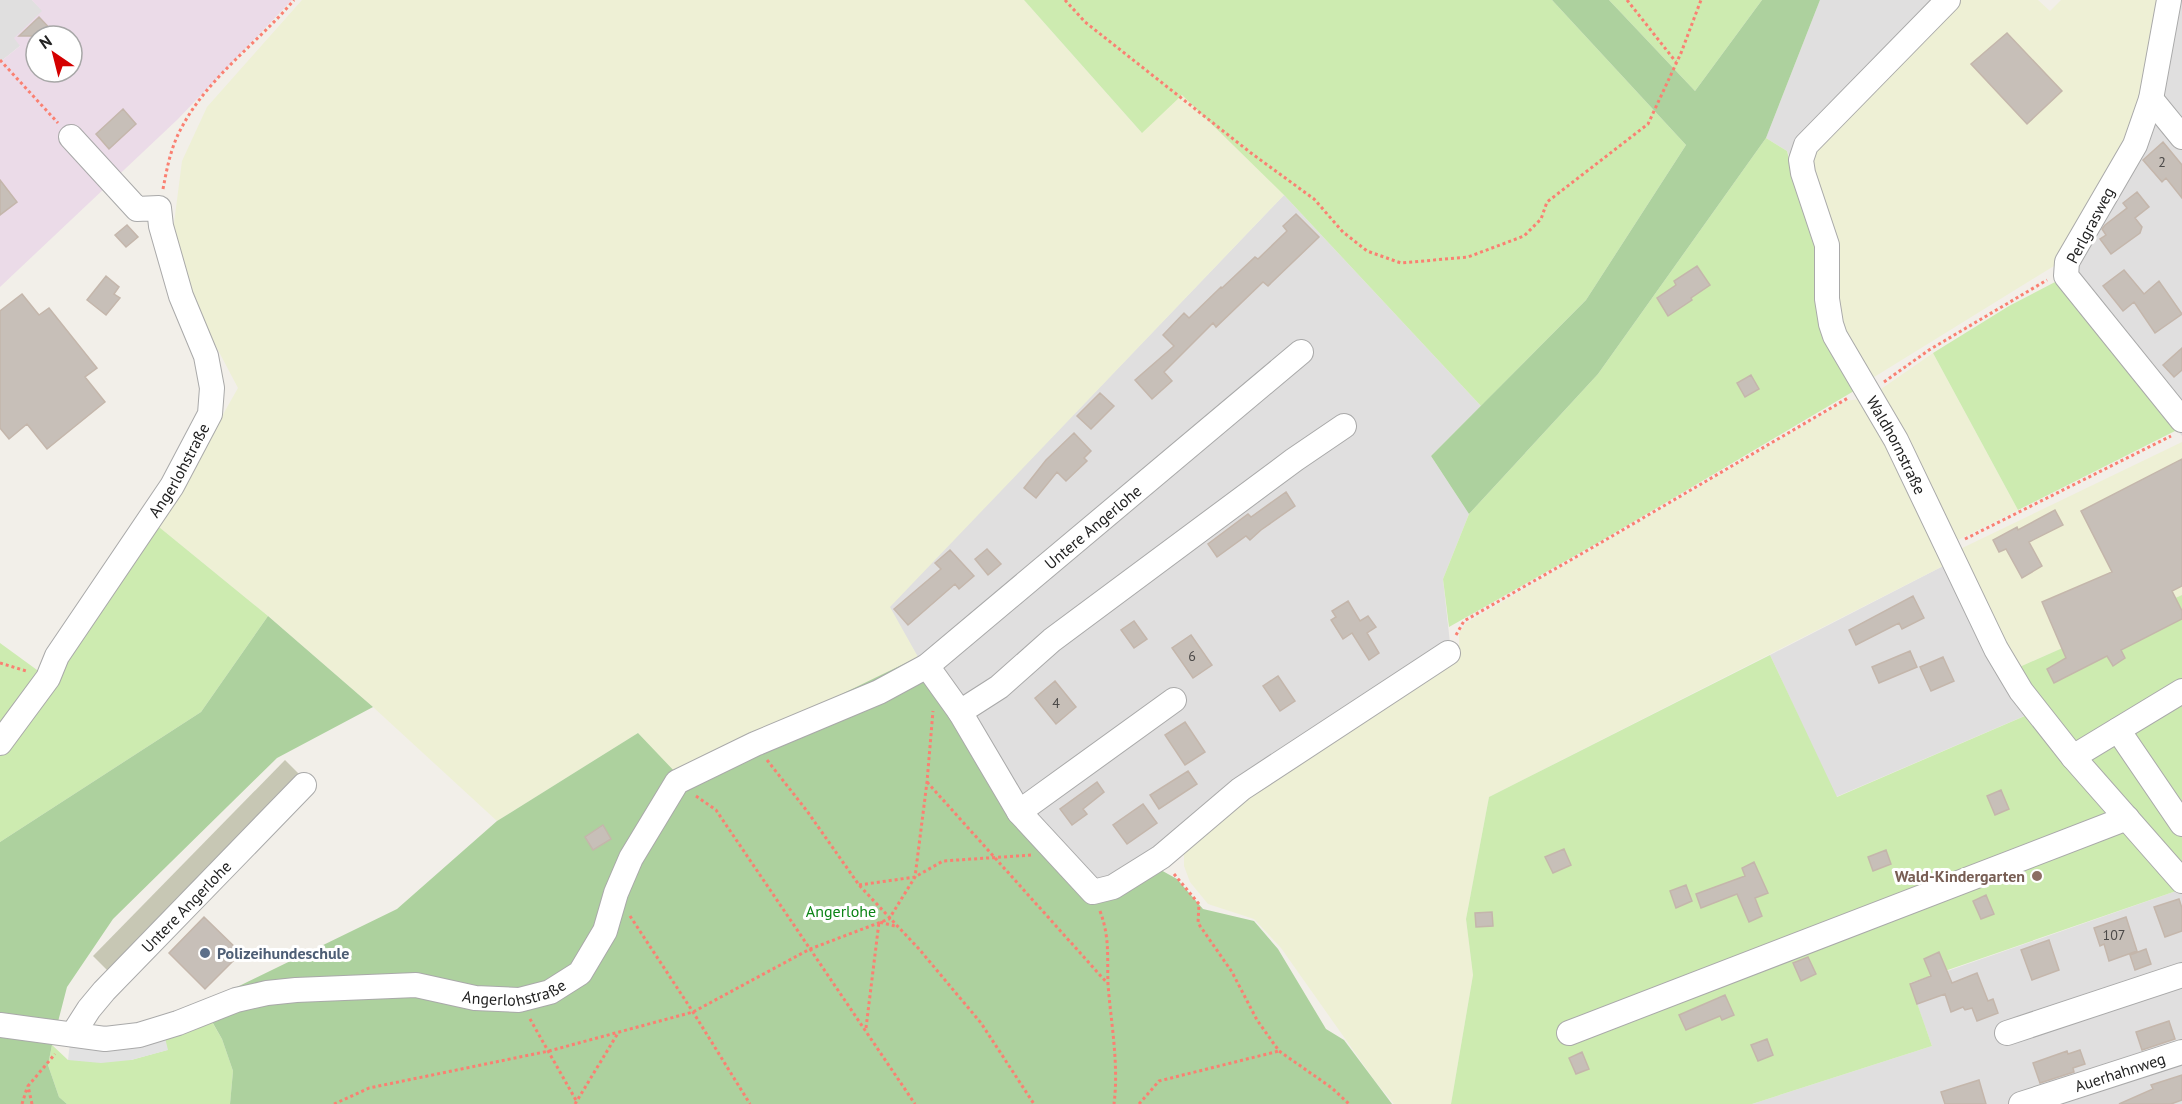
<svg xmlns="http://www.w3.org/2000/svg" width="2182" height="1104" font-family="'PT Sans',sans-serif">
  <style>
    .residential { fill: #e0dfdf }
    .industrial { fill: #ebdbe8; fill-rule: evenodd }
    .construction { fill: #c7c7b4 }
    .farmland { fill: #eef0d5 }
    .grass { fill: #cdebb0 }
    .forest { fill: #add19e }
    .parking { fill: #e2e2e2 }
    .building { fill: #c7bfb8; stroke: #c4b6ab; stroke-width: 1.5 }
    .lines { fill: none; stroke-linecap: round; stroke-linejoin: round }
    .minor-casing { stroke: #a9a9a9; stroke-width: 26 }
    .path { stroke: #fa8072; stroke-width: 3; stroke-dasharray: 3 3; stroke-linecap: butt }
    .minor { stroke: #fff; stroke-width: 24 }
    .education-dot { fill: #8d6e63; stroke: #fff; stroke-width: 2 }
    .service-dot { fill: #5c6f8a; stroke: #fff; stroke-width: 2 }
    .labels { text-anchor: middle; stroke-width: 6; stroke-linejoin: round; paint-order: stroke }
    .number-label { font-size: 14px; fill: #4b4948 }
    .street-label { font-size: 16px; fill: #222; stroke: #fff }
    .education-label { font-size: 16px; font-weight: bold; fill: #785e54; stroke: #fff; text-anchor: end }
    .park-label { font-size: 16px; fill: #0c8416; stroke: #fff }
    .service-label { font-size: 16px; font-weight: bold; fill: #4e5e75; stroke: #fff; text-anchor: start }
  </style>
  <rect width="100%" height="100%" fill="#f2efe9"/>
  <path class="residential" d="M0,0H32L43,11L15,38L21,45L0,62Z
    M1820,0H1957L1795,169L1787,151L1766,138Z
    M2161,0H2182V436L2057,281L2054,266L2123,143Z
    M1284,195L1481,406L1431,456L1469,514L1443,579L1450,643L1094,898L994,790L889,607Z
    M1947,564L2029,714L1836,797L1770,655Z
    M2182,889V1104H1752L1932,1046L1910,984Z"/>
  <path class="industrial" d="M32,0H292L178,119L0,287V62L20,46L14,38L42,11ZM36,36H72V72H36Z"/>
  <path class="construction" d="M285,760L306,781L114,977L93,956Z"/>
  <path class="farmland" d="M302,0H1024L1141,132L1182,94L1284,195L890,607L918,657L677,775L638,733L497,821L373,707L268,616L159,527L238,388L198,312L172,239L182,161L207,107Z
    M1957,0H2038L2050,11L2061,0H2161L2143,97L2123,143L2054,266L1871,379L1839,326L1813,157L1829,129Z
    M1933,353L2018,510L1956,541L1881,389Z
    M1859,399L1865,401L1947,564L1489,797L1466,919L1473,975L1451,1104H1394L1375,1081L1281,948L1254,919L1208,904L1190,882L1184,866V852L1210,825L1459,651V633L1466,623L1846,401Z
    M2182,442V595L2015,669L1956,551Z"/>
  <path class="grass" d="M1024,0H1552L1686,145L1586,300L1481,406L1284,195L1182,95L1142,133Z
    M1609,0H1762L1695,91Z
    M1766,138L1787,151L1794,178L1859,388L1601,541L1449,627L1443,579L1469,514L1598,374Z
    M2057,281L2177,430L2018,510L1933,353L2009,306Z
    M159,527L268,616L201,712L0,842V643L48,678Z
    M2182,595V889L1910,983L1932,1046L1752,1104H1451L1473,975L1466,919L1489,797L1770,655L1837,797L2043,708L2015,669Z
    M208,1015L222,1039L233,1071L230,1104H67L59,1097L48,1065L52,1045L68,1060H131L167,1050L164,1034Z"/>
  <path class="forest" d="M1552,0H1609L1695,91L1762,0H1820L1766,138L1598,374L1469,514L1431,456L1586,300L1686,145Z
    M268,616L373,707L277,758L113,919L67,987L52,1045L48,1065L59,1097L67,1104H0V842L201,712Z
    M918,657L994,790L1094,898L1159,869L1177,879L1203,909L1254,921L1278,949L1326,1029L1344,1040L1392,1104H230L233,1071L222,1039L202,1004L397,909L497,821L638,733L677,774Z"/>
  <path class="parking" d="M164,1034L168,1050L131,1060L101,1063L68,1060L70,1043Z"/>
  <path class="building" d="M39,17L57,36H19Z
    M2007,33L2062,91L2027,124L1971,64Z
    M123,109L136,124L109,149L96,134Z
    M2163,142L2182,165V198L2166,178L2162,182L2143,160Z
    M0,180L17,202L0,215Z
    M2137,192L2149,207L2135,218L2142,227L2140,233L2111,254L2100,239L2106,235L2102,229L2105,225L2127,208L2123,203Z
    M1296,214L1319,237L1268,286L1263,282L1216,327L1213,323L1164,372L1172,381L1152,399L1135,380L1174,346L1163,335L1184,313L1189,318L1221,287L1222,288L1255,257L1258,259L1287,231L1283,226Z
    M127,225L138,237L126,247L115,235Z
    M1697,266L1710,285L1691,298L1692,300L1668,316L1657,298L1676,285L1674,281Z
    M2124,270L2144,294L2159,281L2182,314L2155,333L2134,302L2123,311L2103,286Z
    M106,276L119,287L114,294L120,298L106,315L87,300Z
    M22,294L39,315L49,308L97,368L85,377L105,402L47,449L27,424L9,439L0,428V311Z
    M2182,348V370L2174,377L2163,365Z
    M1751,375L1759,389L1745,397L1737,383Z
    M1100,393L1114,406L1091,429L1077,416Z
    M1074,433L1091,451L1084,458L1087,461L1066,481L1057,472L1036,498L1024,488L1046,460Z
    M2182,459V586L2172,591L2182,611V619L2121,650L2125,658L2113,666L2107,656L2054,683L2047,669L2066,658L2042,602L2112,572L2081,511Z
    M1286,492L1295,506L1261,530L1250,540L1246,536L1217,557L1208,544L1248,514L1251,517Z
    M2055,510L2063,525L2029,542L2042,566L2022,578L2006,549L1999,552L1993,540L2017,527L2018,530Z
    M987,549L1001,564L988,575L975,559Z
    M950,550L974,576L959,589L955,584L908,625L894,609L941,569L935,563Z
    M1913,596L1924,618L1902,629L1899,623L1856,645L1849,630Z
    M1348,601L1360,621L1368,616L1376,627L1367,633L1379,653L1369,660L1352,633L1343,639L1331,620L1336,617L1332,611Z
    M1134,621L1147,639L1134,648L1121,630Z
    M1191,635L1212,665L1193,678L1172,648Z
    M1910,651L1917,667L1879,683L1872,667Z
    M1943,657L1954,681L1931,691L1920,667Z
    M1278,676L1295,701L1280,711L1263,686Z
    M1055,681L1076,707L1056,724L1035,698Z
    M1185,722L1205,752L1185,765L1165,735Z
    M1188,771L1197,784L1159,809L1150,795Z
    M1097,782L1104,792L1083,809L1087,814L1072,825L1060,809Z
    M2001,790L2009,809L1995,815L1987,796Z
    M1143,804L1157,823L1127,844L1113,825Z
    M603,825L611,839L593,850L585,837Z
    M1564,849L1571,865L1553,873L1545,857Z
    M1886,850L1891,864L1873,871L1868,857Z
    M1754,862L1768,893L1755,898L1762,916L1749,922L1737,894L1701,908L1696,894L1745,876L1742,868Z
    M1686,885L1692,901L1676,908L1670,891Z
    M1986,895L1994,914L1981,919L1973,901Z
    M2179,899L2182,908V931L2165,937L2154,907Z
    M1492,912L1493,926L1476,927L1475,913Z
    M204,917L241,953L205,989L169,953Z
    M2126,917L2137,951L2109,961L2104,944L2100,946L2094,928Z
    M2049,940L2059,970L2032,980L2021,950Z
    M2146,949L2151,964L2135,970L2130,955Z
    M1939,952L1952,983L1977,973L1988,1001L1993,999L1998,1013L1977,1021L1972,1008L1965,1010L1963,1007L1951,1012L1945,994L1917,1004L1910,984L1931,976L1924,959Z
    M1808,957L1816,974L1801,981L1793,963Z
    M1725,995L1734,1015L1722,1020L1720,1016L1686,1030L1679,1015Z
    M2169,1021L2175,1039L2142,1050L2136,1032Z
    M1767,1039L1773,1055L1758,1061L1751,1045Z
    M2080,1050L2085,1064L2073,1068L2074,1072L2040,1083L2033,1063L2067,1051L2068,1054Z
    M1582,1052L1589,1069L1576,1074L1569,1058Z
    M2182,1075V1100L2171,1104H2119L2153,1089L2151,1085Z
    M1979,1080L1986,1104H1945L1941,1092Z"/>
  <g class="lines">
    <g class="minor-casing">
      <g id="minor">
        <path id="s1" d="M1948,0L1806,145L1801,160L1803,173L1827,245V299L1831,324L1835,336L1896,440L1996,649L2021,691L2073,757L2182,881"/>
        <path d="M2169,0L2151,99L2135,145L2067,262L2066,276L2182,420"/>
        <path d="M2151,99L2182,137"/>
        <path d="M927,666L960,712L1019,812L1093,892L1113,887L1161,857L1241,789L1448,653"/>
        <path d="M960,712L999,687L1052,640L1294,460L1344,426"/>
        <path d="M2118,730L2182,824"/>
        <path id="s2" d="M0,743L48,678L57,656L172,486L210,414L212,388L206,356L181,296L161,226L159,208L137,209L71,137"/>
        <path d="M2073,757L2182,691"/>
        <path d="M1019,812L1174,700"/>
        <path id="s3" d="M0,1025L105,1039L139,1035L178,1023L236,1000L267,993L296,990L416,985L475,998L519,1000L550,992L580,973L605,931L616,893L631,858L677,782L755,744L879,692L927,666L1301,352"/>
        <path d="M1569,1033L2127,818"/>
        <path d="M2007,1033L2182,975"/>
        <path id="s4" d="M73,1034L89,1009L104,991L304,785"/>
        <path id="s5" d="M2021,1104L2182,1052"/>
      </g>
    </g>
    <path class="path" d="M1065,0L1085,22L1251,153L1314,199L1343,232L1367,251L1401,263L1468,257L1524,236L1541,219L1547,202L1648,124L1681,53L1701,0
      M1627,0L1676,62
      M0,60L58,123
      M163,189C167,168 171,146 182,127C208,77 258,43 294,0
      M1884,382L1929,350L2047,280
      M1965,539L2171,436
      M1456,635L1464,621L1602,542L1848,398
      M0,663L26,671
      M767,760L807,811L859,885L919,949L981,1023L1034,1104
      M927,782L1108,984
      M696,796L716,810L915,1104
      M1174,874L1199,904L1198,923L1232,972L1257,1020L1279,1051L1332,1088L1349,1104
      M859,885L915,877L943,861L1032,855
      M1100,911C1110,938 1107,956 1108,984C1111,1024 1119,1064 1114,1104
      M630,916L693,1012L750,1104
      M530,1019L577,1102
      M866,1028L879,922L895,926
      M22,1104L27,1088
      M32,1104L28,1086L55,1054
      M334,1104L369,1088L549,1051L693,1012L810,949L889,919L915,877L927,782L933,711
      M575,1104L618,1033
      M1139,1104L1159,1081L1279,1051"/>
    <use href="#minor" class="minor"/>
  </g>
  <circle class="education-dot" cx="2037" cy="876" r="6"/>
  <circle class="service-dot" cx="205" cy="953" r="6"/>
  <g class="labels">
    <g class="number-label">
      <text x="2162" y="167">2</text>
      <text x="1192" y="661">6</text>
      <text x="1056" y="708">4</text>
      <text x="2114" y="940">107</text>
    </g>
    <g class="street-label">
      <text transform="translate(2090 225) rotate(-62)" y="6">Perlgrasweg</text>
      <text dy="6" stroke="none"><textPath href="#s1" startOffset="525">Waldhornstraße</textPath></text>
      <text dy="6" stroke="none"><textPath href="#s2" startOffset="327">Angerlohstraße</textPath></text>
      <text dy="6" stroke="none"><textPath href="#s3" startOffset="1304">Untere Angerlohe</textPath></text>
      <text dy="6" stroke="none"><textPath href="#s4" startOffset="171">Untere Angerlohe</textPath></text>
      <text dy="6" stroke="none"><textPath href="#s3" startOffset="525">Angerlohstraße</textPath></text>
      <text dy="6" stroke="none"><textPath href="#s5" startOffset="104">Auerhahnweg</textPath></text>
    </g>
    <g class="education-label">
      <text x="2025" y="882">Wald-Kindergarten</text>
    </g>
    <g class="park-label">
      <text x="841" y="917">Angerlohe</text>
    </g>
    <g class="service-label">
      <text x="217" y="959">Polizeihundeschule</text>
    </g>
  </g>
  <g transform="translate(54 54) rotate(325)"><circle r="28" fill="#ffffff" stroke="#a7a7a7" stroke-width="1.5"/>
  <path d="M0-4.5L10 22L0 15L-10 22Z" fill="#d40000"/>
  <text y="-9" font-size="16" font-weight="bold" text-anchor="middle" fill="#222222">N</text>
  </g>
</svg>
